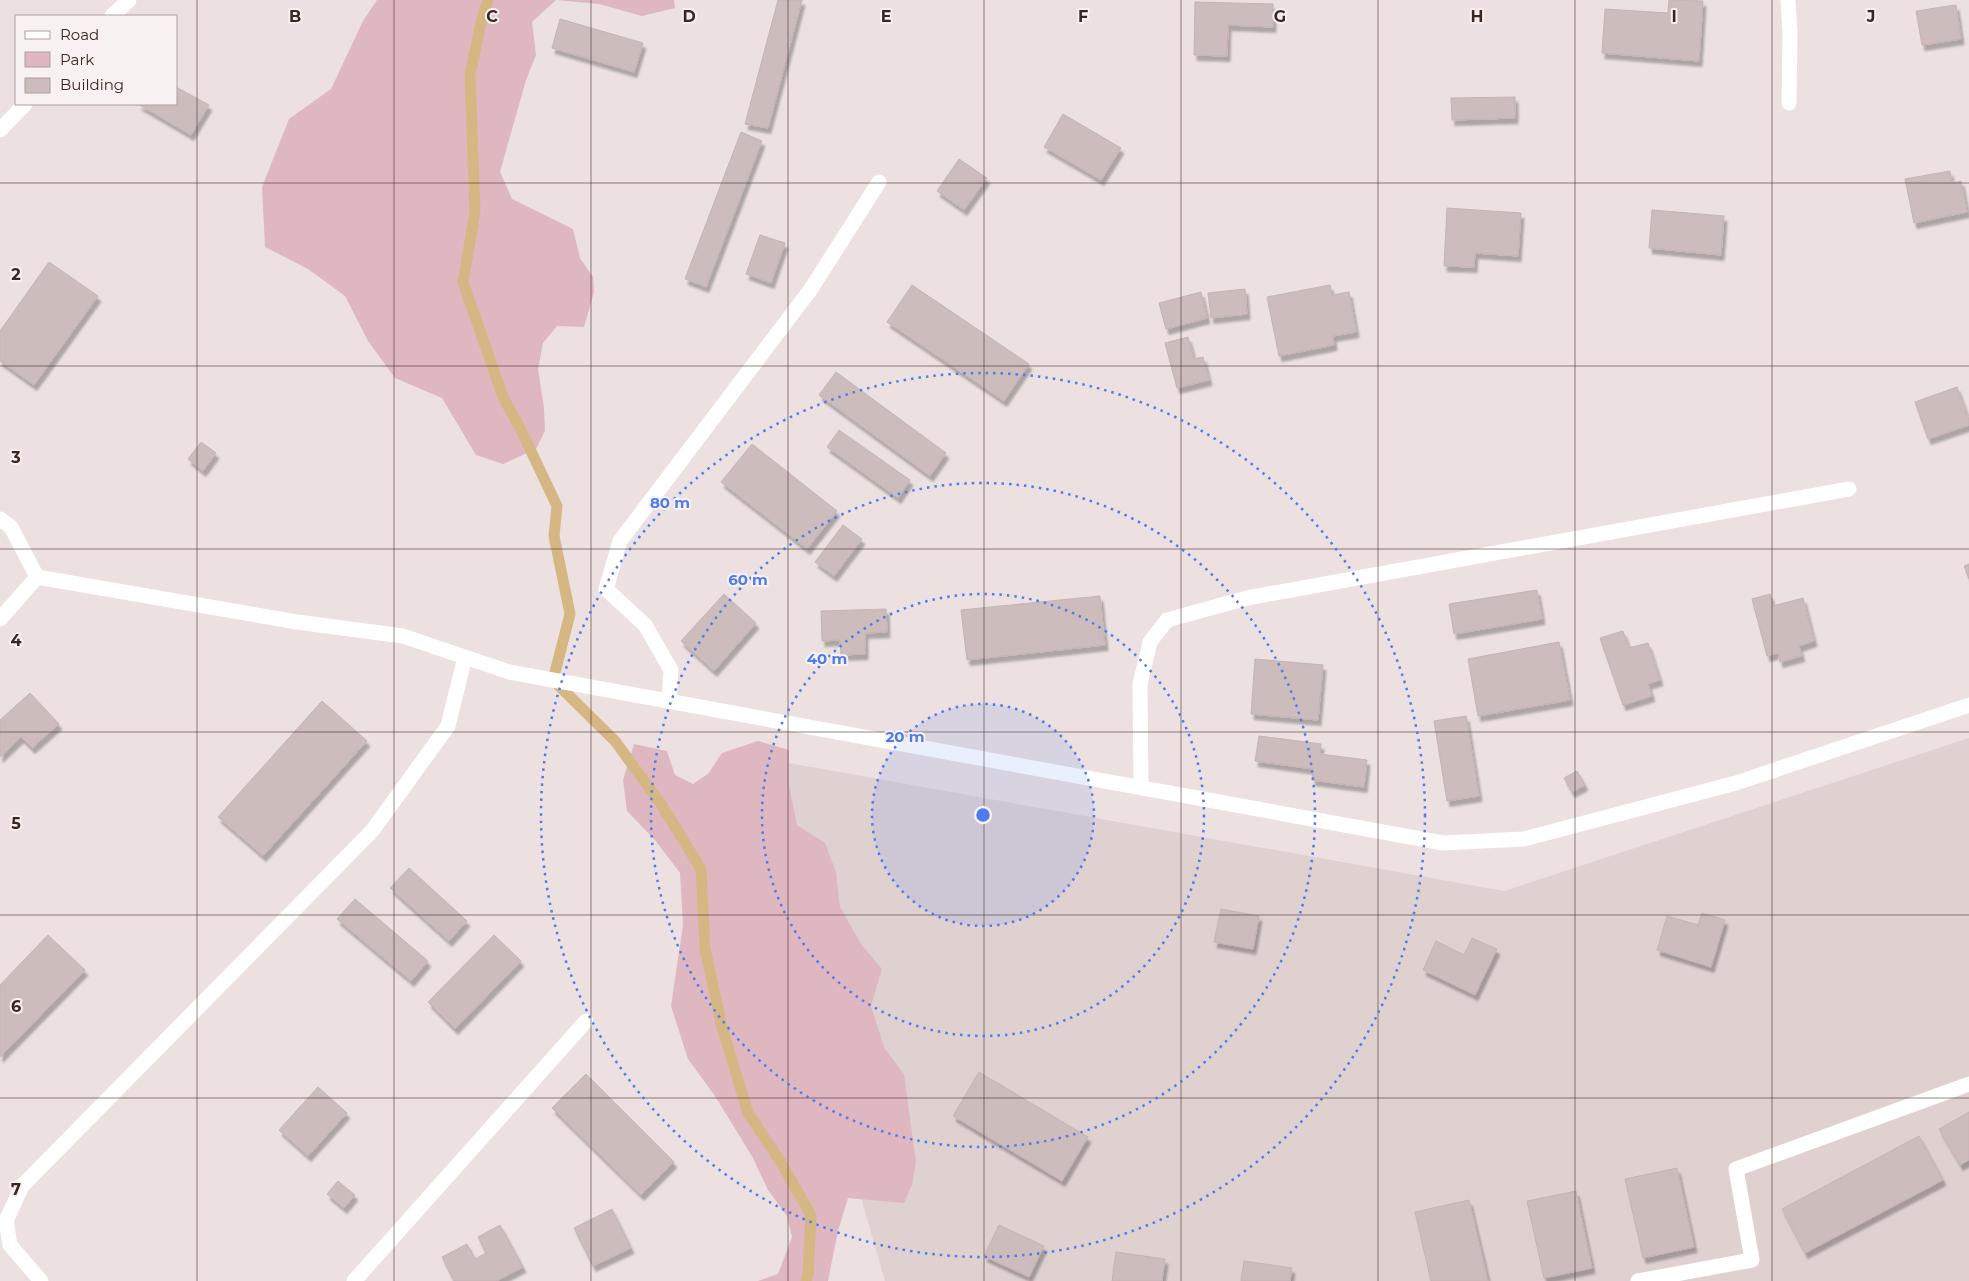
<svg xmlns="http://www.w3.org/2000/svg" width="1969" height="1281" font-family="Montserrat,sans-serif">
  <style>
    .built { fill: #e0d1d1 }
    .green { fill: #dfb7c1 }
    .lines { fill: none; stroke-linecap: round; stroke-linejoin: round }
    .stream { stroke: #d5b784; stroke-width: 11 }
    .building { fill: #cdbcbc; stroke: #c6b3b2; filter: url(#shadow) }
    .minor { stroke: #fff; stroke-width: 15 }
    .grid { fill: none; stroke: #3d251f; stroke-width: 1; stroke-opacity: 0.55 }
    .ring { fill: none; stroke: #4e7bf0; stroke-width: 2.5; stroke-dasharray: 2.5 5 }
    .grid-label { font-size: 16px; text-anchor: middle; font-weight: bold; fill: #3d251f; stroke: #f8f1f1; stroke-width: 4; stroke-linejoin: round; paint-order: stroke }
    .centre { fill: #4e7bf0; stroke: #f8f1f1; stroke-width: 2.5 }
    .ring-label { font-size: 15px; text-anchor: middle; font-weight: bold; fill: #4e7bf0; stroke: #f8f1f1; stroke-width: 4; stroke-linejoin: round; paint-order: stroke }
  </style>
  <defs>
    <filter id="shadow"><feDropShadow dx="3" dy="5.5" stdDeviation="1" flood-color="#0004"/></filter>
  </defs>
  <rect width="100%" height="100%" fill="#ece0e0"/>
  <path class="built" d="M1969,738V1281H885L733,753L1504,891Z"/>
  <path class="green" d="M377,0H674L675,8L642,16L599,4L556,0L532,22L536,55L526,80L500,172L512,199L573,229L580,258L593,277L594,292L584,327L557,326L543,343L538,369L544,408L545,431L533,455L525,454L503,464L476,455L442,398L395,378L368,341L345,296L308,269L265,247L262,187L289,119L331,89L363,21Z
    M758,741L789,750V785L797,825L825,843L836,872L840,907L861,944L882,969L871,1006L885,1049L904,1074L916,1162L912,1185L904,1203L848,1198L838,1231L828,1281H758L778,1274L792,1237L787,1216L768,1190L753,1158L715,1096L688,1059L671,1006L683,925L680,873L655,840L627,811L623,780L634,744L667,751L675,775L693,784L708,774L722,753Z"/>
  <g class="lines">
    <path class="stream" d="M488,0L482,18L470,75L475,212L463,282L503,397L520,428L557,506L554,536L570,614L553,680L615,741L661,804L701,869L705,948L722,1027L748,1113L780,1161L811,1215L808,1275L806,1281"/>
  </g>
  <path class="building" d="M778,0H802L768,128L745,124Z
    M1669,0L1703,1L1699,61L1602,53L1605,9L1668,13Z
    M1195,2L1273,4V27L1228,25L1227,56L1194,55Z
    M1956,5L1961,39L1922,45L1916,11Z
    M560,19L643,43L634,72L552,48Z
    M176,87L209,105L191,135L138,104H176Z
    M1515,97V118L1452,120L1451,98Z
    M1063,114L1121,148L1101,180L1044,147Z
    M741,132L762,141L706,287L685,279Z
    M959,159L987,178L964,210L937,191Z
    M1950,171L1952,183L1961,181L1967,212L1914,223L1905,179Z
    M1447,208L1521,213L1518,256L1475,253L1474,267L1444,266Z
    M1652,210L1724,216L1721,255L1649,248Z
    M760,235L785,243L771,283L746,274Z
    M49,262L98,296L34,385L0,361V331Z
    M912,285L1029,364L1004,401L887,322Z
    M1330,285L1332,295L1349,292L1356,332L1333,336L1334,345L1279,356L1267,297Z
    M1245,289L1247,314L1211,318L1208,293Z
    M1201,292L1207,318L1166,329L1159,303Z
    M1188,337L1194,359L1203,357L1209,380L1177,388L1165,343Z
    M836,372L946,453L930,476L819,395Z
    M1957,387L1969,420V425L1928,439L1915,402Z
    M839,430L910,480L898,498L827,447Z
    M201,442L216,453L203,471L188,459Z
    M752,444L837,511L807,549L721,482Z
    M843,525L862,539L834,576L815,562Z
    M1969,564V579L1964,566Z
    M1537,590L1542,619L1454,634L1449,604Z
    M724,594L756,623L714,671L681,641Z
    M1770,594L1773,606L1803,598L1814,641L1799,646L1802,656L1780,662L1778,653L1767,656L1752,599Z
    M1100,596L1105,645L967,660L961,610Z
    M886,609L887,632L865,633V654L841,655L840,640L822,641L821,611Z
    M1623,631L1629,648L1648,643L1660,680L1648,684L1652,696L1623,705L1600,638Z
    M1559,642L1570,700L1478,716L1468,659Z
    M1255,659L1323,665L1318,720L1251,714Z
    M30,693L59,724L32,748L21,737L0,757V720Z
    M322,701L367,741L263,856L218,817Z
    M1466,716L1479,796L1447,801L1434,721Z
    M1259,736L1321,744L1320,754L1367,760L1364,787L1312,780L1313,769L1255,761Z
    M1577,771L1585,785L1572,792L1564,778Z
    M409,868L467,921L449,941L390,888Z
    M355,899L428,961L411,981L337,919Z
    M1221,909L1259,916L1253,949L1214,942Z
    M1702,913L1725,920L1711,967L1657,950L1667,916L1698,925Z
    M48,935L85,970L0,1057V985Z
    M494,935L521,961L455,1029L428,1002Z
    M1472,938L1497,949L1475,995L1423,970L1436,941L1464,955Z
    M979,1072L1088,1137L1062,1181L953,1116Z
    M586,1074L674,1162L641,1195L552,1108Z
    M318,1087L347,1113L308,1156L279,1130Z
    M1969,1112V1160L1960,1165L1939,1129Z
    M1919,1136L1943,1180L1805,1253L1782,1209Z
    M1677,1168L1694,1247L1643,1258L1625,1179Z
    M338,1181L355,1195L344,1208L327,1194Z
    M1576,1191L1592,1268L1544,1278L1527,1201Z
    M1469,1200L1488,1281H1431L1415,1212Z
    M612,1209L631,1248L593,1266L574,1228Z
    M500,1225L523,1267L496,1281H454L442,1257L467,1244L475,1259L486,1253L478,1237Z
    M999,1225L1044,1246L1029,1277L984,1256Z
    M1116,1252L1165,1259L1162,1281H1112Z
    M1244,1261L1292,1268L1290,1281H1241Z"/>
  <g class="lines">
    <path class="minor" d="M1788,0L1790,33L1789,103
      M112,16L129,0
      M0,130L25,104
      M0,519L11,527L37,577
      M0,619L37,577L297,622L403,636L509,672L1443,843L1524,839L1736,783L1969,705
      M669,701L671,670L645,625L606,589L620,541L811,289L879,182
      M1141,788L1140,684L1150,642L1167,620L1247,598L1849,489
      M41,1281L10,1245L6,1221L22,1186L372,831L448,726L465,657
      M354,1281L586,1021
      M1638,1281L1752,1260L1736,1169L1969,1084"/>
  </g>
  <path class="grid" d="M197,0V1281M394,0V1281M591,0V1281M788,0V1281M984,0V1281M1181,0V1281M1378,0V1281M1575,0V1281M1772,0V1281M0,183H1969M0,366H1969M0,549H1969M0,732H1969M0,915H1969M0,1098H1969"/>
  <circle cx="983" cy="815" r="111" fill="#4e7bf0" fill-opacity=".12"/>
  <g class="ring">
    <circle cx="983" cy="815" r="111"/>
    <circle cx="983" cy="815" r="221"/>
    <circle cx="983" cy="815" r="332"/>
    <circle cx="983" cy="815" r="442"/>
  </g>
  <g class="grid-label">
    <text x="295" y="22">B</text>
    <text x="492" y="22">C</text>
    <text x="689" y="22">D</text>
    <text x="886" y="22">E</text>
    <text x="1083" y="22">F</text>
    <text x="1280" y="22">G</text>
    <text x="1477" y="22">H</text>
    <text x="1674" y="22">I</text>
    <text x="1871" y="22">J</text>
    <text x="16" y="280">2</text>
    <text x="16" y="463">3</text>
    <text x="16" y="646">4</text>
    <text x="16" y="829">5</text>
    <text x="16" y="1012">6</text>
    <text x="16" y="1195">7</text>
  </g>
  <circle cx="983" cy="815" r="8" class="centre"/>
  <g class="ring-label">
    <text x="670" y="508">80 m</text>
    <text x="748" y="585">60 m</text>
    <text x="827" y="664">40 m</text>
    <text x="905" y="742">20 m</text>
  </g>
  <rect x="15" y="15" width="162" height="90" fill="#f8f1f1" stroke="#ad9f9d"/>
  <rect x="25" y="31" width="25" height="8" fill="#ffffff" stroke="#ad9f9d"/>
  <text x="60" y="40" font-size="15" fill="#3d251f">Road</text>
  <rect x="25" y="52" width="25" height="15" fill="#dfb7c1" stroke="#ad9f9d"/>
  <text x="60" y="65" font-size="15" fill="#3d251f">Park</text>
  <rect x="25" y="78" width="25" height="15" fill="#cdbcbc" stroke="#ad9f9d"/>
  <text x="60" y="90" font-size="15" fill="#3d251f">Building</text>
</svg>
